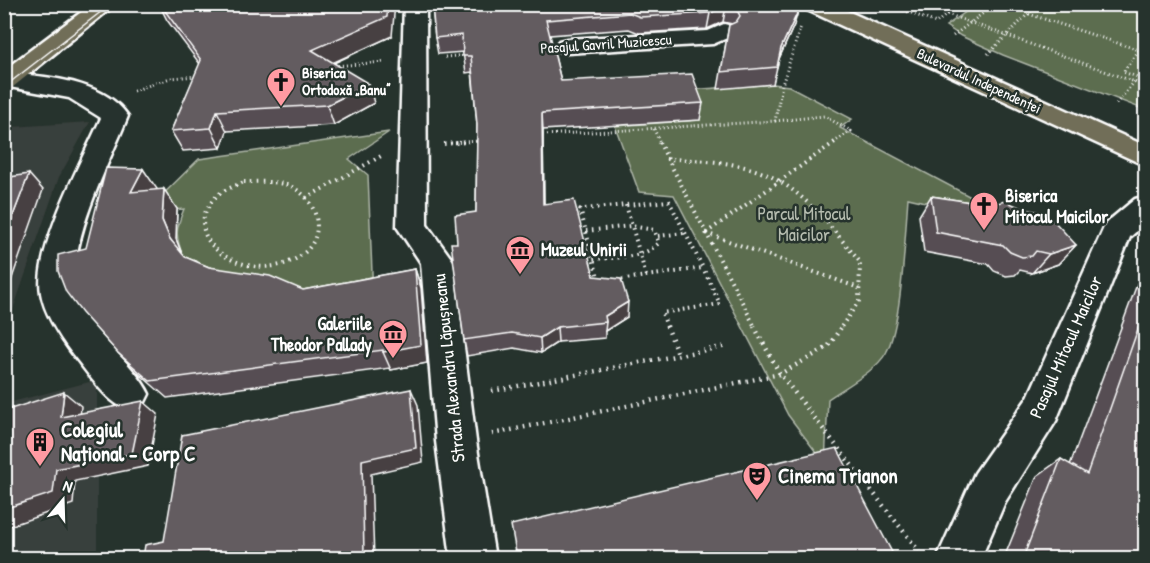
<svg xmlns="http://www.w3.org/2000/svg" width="1150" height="563" font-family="'Patrick Hand',sans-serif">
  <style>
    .built { fill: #393f3c }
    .green { fill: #5c6d50; stroke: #aeb6a8; stroke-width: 1.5 }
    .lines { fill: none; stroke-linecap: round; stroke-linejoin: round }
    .minor-casing { stroke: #fff; stroke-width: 5 }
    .major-casing { stroke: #fff; stroke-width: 5 }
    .path-far2 { stroke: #fff; stroke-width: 3; stroke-dasharray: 1 3; stroke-linecap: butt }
    .path-far1 { stroke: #fff; stroke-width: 4; stroke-dasharray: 1.5 4.5; stroke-linecap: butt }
    .path { stroke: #fff; stroke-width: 4.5; stroke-dasharray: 1.5 5; stroke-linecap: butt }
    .minor { fill: #26332d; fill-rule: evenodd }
    .major { fill: #716e59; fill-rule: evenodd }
    .tram { stroke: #fff; stroke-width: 1.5 }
    .wall { fill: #564e53; stroke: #fff; stroke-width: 1.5 }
    .shaded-wall { fill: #464043; stroke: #fff; stroke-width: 1.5 }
    .building { fill: #645b60; stroke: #fff; stroke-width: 1.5 }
    .labels { text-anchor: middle; stroke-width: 5; stroke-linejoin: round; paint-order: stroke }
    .far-street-label { font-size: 15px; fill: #fff; stroke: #26332d }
    .far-poi-label { font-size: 15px; font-weight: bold; fill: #fff; stroke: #26332d; text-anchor: start }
    .poi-label { font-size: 18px; font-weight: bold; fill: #fff; stroke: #26332d; text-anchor: start }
    .park-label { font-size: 18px; fill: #b6bdb0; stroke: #26332d }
    .street-label { font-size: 18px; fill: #fff; stroke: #26332d }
    .near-poi-label { font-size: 21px; font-weight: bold; fill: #fff; stroke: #26332d; text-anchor: start }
  </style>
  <rect width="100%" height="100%" fill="#26332d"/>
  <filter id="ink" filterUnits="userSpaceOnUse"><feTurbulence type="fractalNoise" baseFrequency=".0167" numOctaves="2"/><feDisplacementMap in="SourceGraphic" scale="12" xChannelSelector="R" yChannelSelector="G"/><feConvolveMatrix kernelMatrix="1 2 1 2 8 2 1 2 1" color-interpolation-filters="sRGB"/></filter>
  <g filter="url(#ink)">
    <path class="built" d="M90,122L59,177L5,333V131L11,127Z
      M97,380V558H5L4,404Z"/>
    <path class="green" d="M977,4L1145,5V110L1003,55L961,36L946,26Z
      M773,84L789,86L852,119L840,128L1022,224L908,198C905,234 902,325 886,353C876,371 845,387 828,399L825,464L788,415L674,195L639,192L615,126L700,120L689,90Z
      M389,132L349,159L368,175L373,297L290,313L184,259C175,236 175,230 184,209L145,212L199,159Z"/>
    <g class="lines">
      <g class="minor-casing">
        <path id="minor" d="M404,4H426L427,225L453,261L476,441L495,558H451L436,441L421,263L397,227Z
          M724,24L732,26L735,31L732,36L713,44L567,53L559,51L555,46L559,41L567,39L708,31Z
          M8,73C47,77 104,80 128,116C108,165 77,224 74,277C73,289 77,301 83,312C101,340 136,367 149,394L143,406L130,411C108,403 93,380 78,361C64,343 45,317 41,293C33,250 83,159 101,118L69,98L4,86V74Z
          M1146,196V223L1130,237L1056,421L1005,502L981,558H937L975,473L1028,397L1106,223L1135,199Z"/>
      </g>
      <g class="major-casing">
        <path id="major" d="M92,4H116L13,87L4,89V70Z
          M803,4H832L1146,146V166L805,9Z"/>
      </g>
      <path class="path-far2" d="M889,4L936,23L960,4
        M1140,4L1146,9
        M947,14L1146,86
        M1029,14L1139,50
        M953,36L995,4
        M1146,41L1123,72L1146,80
        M988,54L1038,4
        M445,57L467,55
        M334,66L384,62
        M133,91L170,78L198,76
        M1116,104L1135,81
        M775,121L824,116L851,131L833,143
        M654,129L660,143
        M543,135L775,121L782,85L801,26
        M451,143L479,141"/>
      <path class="path-far1" d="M659,142L755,327
        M444,144L468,142
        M666,159C700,160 739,161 770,176C807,194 834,231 860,262L859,301L841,327
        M244,182C260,182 279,180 294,188C318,201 326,235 304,253C259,291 170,243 216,197C222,190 235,186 244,182Z
        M306,198L381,156
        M626,205L646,276
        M580,209L599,281
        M573,210L669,201L703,268L618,280
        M586,231L631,226L654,230L659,243C641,260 615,257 592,259
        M706,233L835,142
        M706,233L859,288
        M658,236L684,233
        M667,327L662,313L720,304L703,268"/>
      <path class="path" d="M667,326L678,355
        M754,326L780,374L919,551
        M492,391L727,346
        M492,434L780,374L828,347L842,326"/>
      <use href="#minor" class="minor"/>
      <use href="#major" class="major"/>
      <path class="tram" d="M4,87L111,4"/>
    </g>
    <path class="wall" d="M159,4H337L342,8L392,36L334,63L374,103L334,125L227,131L221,148L183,151L171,131L200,64L167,20Z
      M432,4H788L794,25L779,59L773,84L718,89L729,25L732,24L723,22L707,29L639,33L629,29L550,35L561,81L703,103L700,120L543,130L544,204L594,276L627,317L605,331V338L558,342L541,353L514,348L467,356L464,340L457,243L476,212L477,125L472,72L466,73L463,52L438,54L435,38Z
      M143,169L156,190L177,209L176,239L182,254L185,257L209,267L303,290L415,269L421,288L427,363L391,370L390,368L167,398L136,371L118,353Z
      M931,196L990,205L1076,245L1058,264L1032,273L1020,270L1015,275L1006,276L994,271L988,264L924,252L919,216Z
      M1146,260V558H1004L1037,476L1061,459L1070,465Z"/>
    <path class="shaded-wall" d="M388,4H395L392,36L319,69L312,50Z
      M726,6L723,22L707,29L710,13Z
      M799,9L794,25L776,65L781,48Z
      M369,84L374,103L334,125L327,105Z
      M217,111L227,131L221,148L211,128Z
      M542,113L543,130L544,221L543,204Z
      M143,169L157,189L145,212L131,192Z
      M29,174L43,190L4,301V239Z
      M164,189L177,209L176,239L184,259L170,239L162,220Z
      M1076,245L1058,264L1032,273L1049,254Z
      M415,269L421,288L427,363L391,370L383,352Z
      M628,302L627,317L605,331L606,322L605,316Z
      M557,327L558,342L541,353L540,338Z
      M411,389L418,405L423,462L371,474L374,558H342L362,460Z
      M64,392L81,406L79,430L61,417Z
      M143,401L158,414L148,466L75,481L73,504L4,528V509Z"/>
    <path class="building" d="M160,4H337L342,8V4H388L387,17L312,50L369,84L327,105L217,111L211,128L171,131L201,60Z
      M432,4H788L799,9L781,48L777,67L721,72L729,25L736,22L740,16L736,8L726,6L710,13L640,17L630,13L546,20L561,81L692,74L703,103L542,113L543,204L574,200L594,276L621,279L628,302L605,316L606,322L557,327L540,338L512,333L464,340L451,243H457L455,215L476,212L477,125L471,56H463L462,35L435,38Z
      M106,168L143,169L131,192L164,189L162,220L170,239L185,257L209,267L270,276L303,290L415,269L421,345L383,352V350L150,381L118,353L82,313L66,292L58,271V255L86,248Z
      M29,174L4,239V178Z
      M931,196L990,205L1005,201L1024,209L1040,212L1054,221L1076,245L1049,254L1036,251L1032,256L1022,257L1010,252L1003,245L936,232Z
      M1146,306V558H1023L1061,459L1087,474Z
      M411,389L416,448L362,460L364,554L342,558H143L145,545L164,541L182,435Z
      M64,392L61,417L143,401L132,454L56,469L53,493L4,509V411Z
      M837,448L895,558H517L511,525Z"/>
  </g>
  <defs>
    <g id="church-pin" transform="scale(1.5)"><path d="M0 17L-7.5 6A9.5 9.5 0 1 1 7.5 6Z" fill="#ff9aa2" stroke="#26332d"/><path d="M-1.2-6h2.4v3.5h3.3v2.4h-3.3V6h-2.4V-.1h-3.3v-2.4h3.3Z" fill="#111"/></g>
    <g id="museum-pin" transform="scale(1.5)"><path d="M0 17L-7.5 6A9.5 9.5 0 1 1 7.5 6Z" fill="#ff9aa2" stroke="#26332d"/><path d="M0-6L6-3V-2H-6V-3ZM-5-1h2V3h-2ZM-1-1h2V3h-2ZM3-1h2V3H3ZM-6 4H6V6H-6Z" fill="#111"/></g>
    <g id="building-pin" transform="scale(1.5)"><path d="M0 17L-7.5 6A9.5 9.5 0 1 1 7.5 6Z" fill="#ff9aa2" stroke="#26332d"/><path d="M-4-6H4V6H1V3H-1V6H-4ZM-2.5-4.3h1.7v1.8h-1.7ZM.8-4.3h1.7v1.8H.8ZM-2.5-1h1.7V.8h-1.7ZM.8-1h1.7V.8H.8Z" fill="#111"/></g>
    <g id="theatre-pin" transform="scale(1.5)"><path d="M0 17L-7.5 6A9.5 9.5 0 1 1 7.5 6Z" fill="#ff9aa2" stroke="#26332d"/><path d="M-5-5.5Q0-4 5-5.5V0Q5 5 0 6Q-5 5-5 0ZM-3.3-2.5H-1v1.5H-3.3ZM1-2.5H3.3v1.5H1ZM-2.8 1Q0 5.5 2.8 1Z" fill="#111"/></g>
  </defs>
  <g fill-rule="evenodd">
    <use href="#church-pin" x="281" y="82"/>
    <use href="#church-pin" x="984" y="206"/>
    <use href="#museum-pin" x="520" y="250"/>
    <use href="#museum-pin" x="393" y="334"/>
    <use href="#building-pin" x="40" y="442"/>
    <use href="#theatre-pin" x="757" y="476"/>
  </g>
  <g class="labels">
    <g class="far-street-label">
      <text transform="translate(606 44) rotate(-4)" y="5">Pasajul Gavril Muzicescu</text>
      <text transform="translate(979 81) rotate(25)" y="5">Bulevardul Independenței</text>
    </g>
    <g class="far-poi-label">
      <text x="302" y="78">Biserica<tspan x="302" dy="17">Ortodoxă „Banu”</tspan></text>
    </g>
    <g class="poi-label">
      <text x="1005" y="202">Biserica<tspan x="1005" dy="21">Mitocul Maicilor</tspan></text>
      <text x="541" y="256">Muzeul Unirii</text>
      <text x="372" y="330" text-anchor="end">Galeriile<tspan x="372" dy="21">Theodor Pallady</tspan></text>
    </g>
    <g class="park-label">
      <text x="804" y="220">Parcul Mitocul<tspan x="804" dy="21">Maicilor</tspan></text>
    </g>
    <g class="street-label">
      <text transform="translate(1066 347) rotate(-66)" y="6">Pasajul Mitocul Maicilor</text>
      <text transform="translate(449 368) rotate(-96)" y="6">Strada Alexandru Lăpușneanu</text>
    </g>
    <g class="near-poi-label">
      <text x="61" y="437">Colegiul<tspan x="61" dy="24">Național - Corp C</tspan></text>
      <text x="778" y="483">Cinema Trianon</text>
    </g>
  </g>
  <rect width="1150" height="563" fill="none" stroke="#26332d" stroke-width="24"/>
  <rect x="12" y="12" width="1126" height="539" fill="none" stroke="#fff" stroke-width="2" filter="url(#ink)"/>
  <g transform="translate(63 500) rotate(19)" stroke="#26332d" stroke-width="4.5" paint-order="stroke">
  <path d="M0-4.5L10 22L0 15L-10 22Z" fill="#ffffff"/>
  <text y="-9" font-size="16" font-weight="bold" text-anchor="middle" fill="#ffffff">N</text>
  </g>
</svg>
